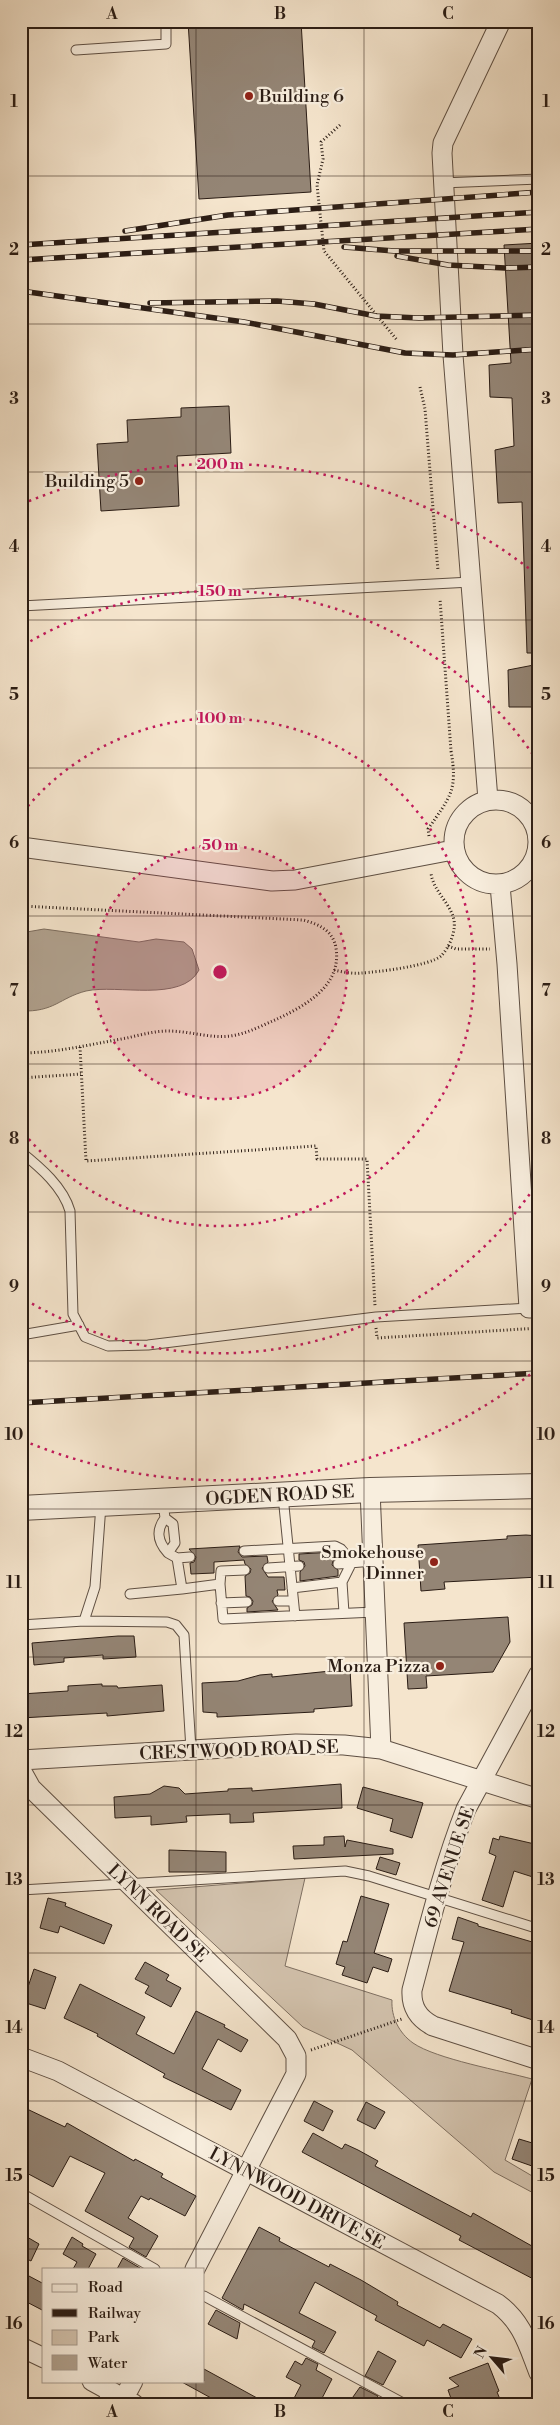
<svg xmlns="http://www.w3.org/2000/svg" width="560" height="2425" font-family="'Libre Bodoni',serif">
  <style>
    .green { fill: #d3c3ae; stroke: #7f7062 }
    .water { fill: #b0a18e; stroke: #7b6c5e }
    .building { fill: #948575; stroke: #2b1d15 }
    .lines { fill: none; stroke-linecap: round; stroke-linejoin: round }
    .service-casing { stroke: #5e4f43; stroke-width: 11 }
    .minor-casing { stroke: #5e4f43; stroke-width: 21 }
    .tertiary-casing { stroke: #5e4f43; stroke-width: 26 }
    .path { stroke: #2b1d15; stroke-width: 3; stroke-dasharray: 1 2.5; stroke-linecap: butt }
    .service { stroke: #f8eede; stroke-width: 9 }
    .minor { stroke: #f8eede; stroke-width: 19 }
    .tertiary { stroke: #f8eede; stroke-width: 24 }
    .rail-casing { stroke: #2b1d15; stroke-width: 5.5 }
    .rail { stroke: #f8eede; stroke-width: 4; stroke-dasharray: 11; stroke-linecap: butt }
    .grid { fill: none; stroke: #2b1d15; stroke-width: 1; stroke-opacity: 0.55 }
    .ring { fill: none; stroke: #c2185b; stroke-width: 2.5; stroke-dasharray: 2.5 5 }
    .poi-dot { fill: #8f2418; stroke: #f8eede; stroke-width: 2 }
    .labels { text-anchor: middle; stroke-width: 4.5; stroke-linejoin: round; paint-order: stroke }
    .poi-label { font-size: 18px; fill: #2b1d15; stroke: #f8eede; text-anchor: end }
    .street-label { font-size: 18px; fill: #2b1d15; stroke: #f8eede }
    .centre { fill: #c2185b; stroke: #f8eede; stroke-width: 2.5 }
    .ring-label { font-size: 15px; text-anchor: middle; font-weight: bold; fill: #c2185b; stroke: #f8eede; stroke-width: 4.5; stroke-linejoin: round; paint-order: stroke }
    .neatline { fill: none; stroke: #2b1d15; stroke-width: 2 }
    .grid-label { font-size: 16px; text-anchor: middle; font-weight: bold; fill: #2b1d15 }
  </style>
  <rect width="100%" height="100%" fill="#f5e5cd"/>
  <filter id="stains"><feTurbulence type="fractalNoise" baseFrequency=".004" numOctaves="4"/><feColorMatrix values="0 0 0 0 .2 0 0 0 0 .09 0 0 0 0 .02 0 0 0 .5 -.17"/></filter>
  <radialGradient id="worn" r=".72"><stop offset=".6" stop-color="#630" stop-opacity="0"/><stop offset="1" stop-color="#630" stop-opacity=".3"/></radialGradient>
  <path class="green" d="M305,1878L285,1966L392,2000C391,2017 399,2033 413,2043C436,2059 503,2071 532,2079L505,2160L539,2180V2196L494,2172L352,2050L303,2027L156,1890Z"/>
  <path class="water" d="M44,929L139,942L156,939L184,942L192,949L199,970C182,1003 117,984 86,991C59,998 55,1012 21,1011V933Z"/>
  <path class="building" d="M188,21H301L311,192L199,199Z
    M539,243V653H527L522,502L498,503L495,450L514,446L512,398L490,397L489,365L511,363L504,245Z
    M229,406L231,453L177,456L179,506L101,511L97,444L128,442L127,420L181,417V408Z
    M539,664V707H509L508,670Z
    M526,1535L539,1536V1577L444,1582L445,1589L421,1591L418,1545L507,1539V1536Z
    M240,1546L238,1552L242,1557L267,1556L268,1562L262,1568L268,1577H284L285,1590H277L278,1595L272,1601L278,1610L247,1612V1608L252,1605L253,1601L250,1597L246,1596L245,1576L250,1573L251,1569L245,1564L244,1560L214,1562V1573L191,1574L190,1563L194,1562L196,1557L189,1549Z
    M334,1552L337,1555L338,1558L333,1561L332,1565L338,1570V1576L300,1581V1572L305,1566L304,1562L299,1560V1554Z
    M508,1617L510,1642L493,1672L426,1676L427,1688L408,1689L404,1623Z
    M118,1636H134L136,1657L103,1659V1655L64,1658V1662L34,1665L32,1643Z
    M350,1669L352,1706L314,1709V1712L217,1717V1713L203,1712L202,1683L238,1681L260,1675L272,1674V1677Z
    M102,1684V1686H117L118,1688L162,1685L164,1711L107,1716V1713L21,1718V1694L68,1691V1686Z
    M341,1784L342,1808L253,1813L254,1822L230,1823V1814L186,1816L187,1822L151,1825V1816L115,1818L114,1797L150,1794L164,1786L179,1788L185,1794L228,1791V1789L252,1788V1791Z
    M363,1787L423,1803L412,1838L390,1831L393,1819L357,1808Z
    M344,1836L345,1847L347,1840L393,1849V1854L294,1859L293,1846L324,1845V1837Z
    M500,1836L539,1845V1871L536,1878L514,1871L503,1907L482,1900L496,1856L489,1853L493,1838L499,1840Z
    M169,1850L226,1852V1872H169Z
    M380,1857L400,1863L396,1875L376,1869Z
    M361,1896L389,1904L374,1953L392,1959L388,1972L373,1967L367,1983L342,1975L345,1967L336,1964L343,1941L347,1942Z
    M48,1898L66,1903L65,1906L112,1925L104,1944L60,1926L58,1933L40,1928Z
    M458,1917L478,1924V1926L539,1944V2022L511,2013L512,2010L449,1991L464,1942L452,1939Z
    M145,1962L169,1975L166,1980L181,1988L171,2007L145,1993L149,1986L135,1979Z
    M34,1969L56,1977L45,2009L23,2002Z
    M80,1984L145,2017L136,2034L174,2054L196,2011L225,2025L224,2027L248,2040L241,2052L218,2039L202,2069L241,2090L231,2110L163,2077L165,2074L97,2036L98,2034L64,2018Z
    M314,2101L333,2111L323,2131L304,2121Z
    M366,2102L385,2112L375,2129L357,2120Z
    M27,2109L65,2127L67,2123L134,2161L135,2159L163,2174L161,2177L196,2196L185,2216L150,2198L149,2200L141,2196L128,2218L158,2236L146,2257L129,2247L134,2238L85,2211L105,2173L70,2156L53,2187L21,2170V2121Z
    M313,2133L342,2149L345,2144L358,2150L378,2161L375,2166L471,2217L473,2213L539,2250V2282L459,2240L461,2236L302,2152Z
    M519,2139L539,2145L532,2166L512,2159Z
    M259,2227L280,2238L279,2241L329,2267L330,2264L361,2280L398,2302L397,2305L440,2328L443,2324L472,2339L461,2358L427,2340L424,2346L375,2320L377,2316L315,2282L299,2313L336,2332L324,2353L312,2347L315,2341L244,2304L243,2310L222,2298Z
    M27,2237L39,2244L31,2261L21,2256V2248Z
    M72,2237L83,2244L82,2246L96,2254L88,2269H73L77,2262L63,2254Z
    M123,2258L140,2268V2269H117Z
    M27,2275L44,2284V2311L21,2299V2286Z
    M216,2310L240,2323L237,2339L208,2324Z
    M378,2351L396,2361L383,2385L365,2376Z
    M306,2358L318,2364L316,2370L332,2379L319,2404H291L301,2385L286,2377L295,2361L302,2365Z
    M488,2363L499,2391L497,2392L502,2404H453L448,2390L459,2386L449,2378Z
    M204,2369L268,2404H222L180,2381H204Z
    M360,2387L378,2396L376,2399L385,2404H348Z"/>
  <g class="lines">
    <g class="service-casing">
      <path id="service" d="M76,50L166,44V21
        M442,183L539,179
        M21,606L471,582
        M21,1152C41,1168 63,1187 70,1211L73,1314L85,1337L108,1346L148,1345L376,1317L529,1308
        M21,1335L79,1325
        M283,1496L295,1616
        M163,1502L165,1518C156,1530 157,1541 168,1553L175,1543L173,1524L165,1518
        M244,1551L335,1546L341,1549L352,1562L342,1582L292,1588
        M168,1553L177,1558L182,1589L220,1584L223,1619L375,1612
        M177,1558L190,1557
        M338,1564L373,1561
        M268,1568L299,1566
        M342,1582L344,1613
        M220,1584L221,1571L245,1570
        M130,1594L182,1589
        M278,1601H293
        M221,1603L247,1602
        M84,1621L95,1587L101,1505
        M21,1625L84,1621L167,1622L176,1625L184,1635L191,1750
        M21,1890L345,1871L369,1876L539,1929
        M21,2193L155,2269
        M204,2296L405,2404
        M101,2404L109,2389"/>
    </g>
    <g class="minor-casing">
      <path id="minor" d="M454 842a42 42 0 1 1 84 0a42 42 0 1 1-84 0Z
        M488,800L453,355L442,153L443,143L501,21
        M21,847L272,881L295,880L453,850
        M500,885L507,964L529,1308H539
        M370,1490L381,1749
        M539,1674L466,1809C443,1868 428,1930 412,1990C411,2007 418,2018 433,2026L539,2060
        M21,1760L296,1744L344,1745L381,1749L539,1799
        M21,1770L31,1788L287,2039L296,2056V2074L195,2269
        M21,2057L58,2071L498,2304C523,2323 528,2345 539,2373
        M21,2347L44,2358
        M92,2381L134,2404
        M124,2398L133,2381"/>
    </g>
    <g class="tertiary-casing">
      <path id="tertiary" d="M21,1508L370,1490L539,1486"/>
    </g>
    <path class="path" d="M340,125L321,142L323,159L317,185L324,251L397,340
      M420,387L425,409L438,571
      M429,836L428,829C450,797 458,791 451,751L440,599
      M21,906L303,920C318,924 333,930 336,948C342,986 305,1006 275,1020C263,1025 250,1032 236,1035C214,1040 191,1031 168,1031C154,1031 140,1035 127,1038C92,1044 56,1053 21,1053
      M448,946L456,949H490
      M334,970C343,972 352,974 361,973C378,972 429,966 441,956C449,948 456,932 454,920C450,902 432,890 431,872
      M80,1047L86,1161L316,1146L317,1159H367L375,1306
      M21,1078L81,1074
      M376,1328L377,1338L539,1328
      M311,2050L402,2019"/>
    <use href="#service" class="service"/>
    <use href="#minor" class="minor"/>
    <use href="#tertiary" class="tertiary"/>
    <g class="rail-casing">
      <path id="rail" d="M125,231L228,215L539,192
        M21,245L539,212
        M344,247L394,251H539
        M397,256L448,265L505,268L539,267
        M21,260L539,229
        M21,291L244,322L405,353L453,355L539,349
        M150,303L277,301L314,304L376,316L419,318L539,315
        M21,1403L539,1373"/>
    </g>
    <use href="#rail" class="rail"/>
  </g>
  <path class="grid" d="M196,21V2269M364,21V2404M21,176H539M21,324H539M21,472H539M21,620H539M21,768H539M21,916H539M21,1064H539M21,1212H539M21,1361H539M21,1509H539M21,1657H539M21,1805H539M21,1953H539M21,2101H539M21,2249H539M196,2381V2404"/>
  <circle cx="220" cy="972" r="127" fill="#c2185b" fill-opacity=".12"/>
  <g class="ring">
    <circle cx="220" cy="972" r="127"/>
    <path d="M23 812A254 254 0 1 1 23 1132"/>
    <path d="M538 1182A381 381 0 0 1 24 1299M24 645A381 381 0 0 1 538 762"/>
    <path d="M536 1370A508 508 0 0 1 22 1440M22 504A508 508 0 0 1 536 574"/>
  </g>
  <g class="poi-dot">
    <circle cx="249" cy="96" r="5"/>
    <circle cx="139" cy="481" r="5"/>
    <circle cx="434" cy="1562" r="5"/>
    <circle cx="440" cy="1666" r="5"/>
  </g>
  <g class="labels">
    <g class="poi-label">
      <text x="259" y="102" text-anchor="start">Building 6</text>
      <text x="129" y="487">Building 5</text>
      <text x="424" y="1558">Smokehouse<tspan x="424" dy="21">Dinner</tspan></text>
      <text x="430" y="1672">Monza Pizza</text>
    </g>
    <g class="street-label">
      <text transform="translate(280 1495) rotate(-3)" y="6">OGDEN ROAD SE</text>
      <text transform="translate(239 1750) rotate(-2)" y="6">CRESTWOOD ROAD SE</text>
      <text transform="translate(449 1867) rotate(-72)" y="6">69 AVENUE SE</text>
      <text transform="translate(158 1913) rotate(44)" y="6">LYNN ROAD SE</text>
      <text transform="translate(297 2198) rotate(28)" y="6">LYNNWOOD DRIVE SE</text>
    </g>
  </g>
  <circle cx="220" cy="972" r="8" class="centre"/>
  <g class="ring-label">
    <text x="220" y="469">200 m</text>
    <text x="220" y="596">150 m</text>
    <text x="220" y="723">100 m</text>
    <text x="220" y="850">50 m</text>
  </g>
  <rect width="560" height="2425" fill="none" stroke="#f5e5cd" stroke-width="55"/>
  <rect x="42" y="2268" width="162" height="115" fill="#f8eede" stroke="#a69a8e"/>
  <rect x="52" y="2284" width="25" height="8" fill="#f8eede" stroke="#a69a8e"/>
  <text x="88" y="2292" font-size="15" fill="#2b1d15">Road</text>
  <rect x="52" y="2309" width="25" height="8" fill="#2b1d15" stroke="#a69a8e"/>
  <text x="88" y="2318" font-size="15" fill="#2b1d15">Railway</text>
  <rect x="52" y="2330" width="25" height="15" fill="#d3c3ae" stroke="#a69a8e"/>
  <text x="88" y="2342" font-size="15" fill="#2b1d15">Park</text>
  <rect x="52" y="2355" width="25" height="15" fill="#b0a18e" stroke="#a69a8e"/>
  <text x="88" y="2368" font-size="15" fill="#2b1d15">Water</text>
  <g transform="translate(492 2358) rotate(298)" stroke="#f8eede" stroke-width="4" paint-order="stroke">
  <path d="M0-4L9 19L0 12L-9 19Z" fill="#2b1d15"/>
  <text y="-8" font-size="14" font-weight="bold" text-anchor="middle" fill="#2b1d15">N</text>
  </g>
  <rect x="28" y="28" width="504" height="2370" class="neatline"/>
  <g class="grid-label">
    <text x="112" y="19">A</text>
    <text x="280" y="19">B</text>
    <text x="448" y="19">C</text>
    <text x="14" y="107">1</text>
    <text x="546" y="107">1</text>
    <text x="14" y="255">2</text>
    <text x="546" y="255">2</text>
    <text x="14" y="404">3</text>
    <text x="546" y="404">3</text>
    <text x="14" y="552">4</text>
    <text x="546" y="552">4</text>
    <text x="14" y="700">5</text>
    <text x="546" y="700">5</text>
    <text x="14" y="848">6</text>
    <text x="546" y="848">6</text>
    <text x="14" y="996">7</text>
    <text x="546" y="996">7</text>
    <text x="14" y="1144">8</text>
    <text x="546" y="1144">8</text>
    <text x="14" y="1292">9</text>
    <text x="546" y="1292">9</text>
    <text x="14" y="1440">10</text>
    <text x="546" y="1440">10</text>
    <text x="14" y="1588">11</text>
    <text x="546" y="1588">11</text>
    <text x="14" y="1737">12</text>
    <text x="546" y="1737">12</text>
    <text x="14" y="1885">13</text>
    <text x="546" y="1885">13</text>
    <text x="14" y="2033">14</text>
    <text x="546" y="2033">14</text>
    <text x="14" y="2181">15</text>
    <text x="546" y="2181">15</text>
    <text x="14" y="2329">16</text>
    <text x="546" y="2329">16</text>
    <text x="112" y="2417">A</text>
    <text x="280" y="2417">B</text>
    <text x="448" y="2417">C</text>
  </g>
  <rect width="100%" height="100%" filter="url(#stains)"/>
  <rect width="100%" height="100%" fill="url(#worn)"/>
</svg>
